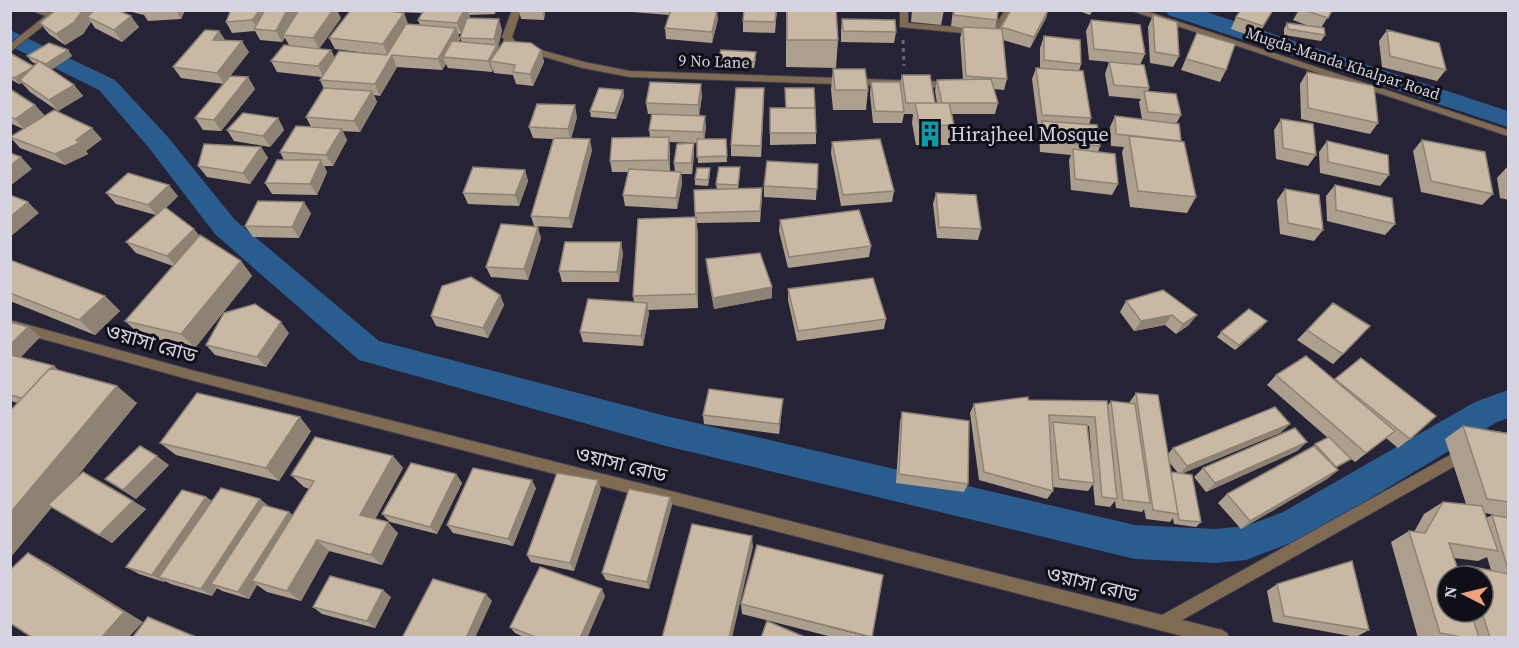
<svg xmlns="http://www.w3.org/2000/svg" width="1519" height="648" font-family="'Source Serif 4','Noto Sans Bengali',serif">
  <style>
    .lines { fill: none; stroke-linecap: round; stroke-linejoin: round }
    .canal { fill: #2a5d8f; fill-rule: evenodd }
    .minor-casing { stroke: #433f51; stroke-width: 2 }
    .tertiary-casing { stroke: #433f51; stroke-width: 2 }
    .path { stroke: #676475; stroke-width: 3; stroke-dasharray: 4 4; stroke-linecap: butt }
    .minor { fill: #7e6b52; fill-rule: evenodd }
    .tertiary { fill: #7e6b52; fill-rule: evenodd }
    .wall { fill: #ad9f8d; fill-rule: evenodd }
    .shaded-wall { fill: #8d8273 }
    .building { fill: #c9b9a4; stroke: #8d8273; stroke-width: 1.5 }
    .labels { text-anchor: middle; stroke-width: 6; stroke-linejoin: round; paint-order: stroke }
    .far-street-label { font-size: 16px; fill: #d6d4e1; stroke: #100e16 }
    .poi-label { font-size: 20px; fill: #d6d4e1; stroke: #100e16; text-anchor: start }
    .street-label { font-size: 20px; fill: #d6d4e1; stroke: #100e16 }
  </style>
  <rect width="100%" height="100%" fill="#272336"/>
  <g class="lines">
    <path class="canal" d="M1165,10H1200L1508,111V127L1168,15Z
      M10,30L115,80L167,136L235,220L379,341L666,416L1135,525L1216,529L1246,526L1283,512L1475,402L1508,390V418L1497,422L1306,537L1246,560L1216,563L1135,559L666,446L359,360L215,234L149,148L99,90L10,46Z"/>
    <g class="minor-casing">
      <path id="minor" d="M30,10H45L57,16L53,19Z
        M512,10H521L512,37L516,43L584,62L630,71L953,82L958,85L953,88L630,77L583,68L510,47L502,37Z
        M900,10H908V23L992,30L1005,10H1014L998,35L995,36L900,27Z
        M1129,10H1143L1508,130V136Z
        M10,320L195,371L1162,615L1461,449L1466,447L1471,449L1473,453L1471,457L1182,620L1222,630L1227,633L1229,638H1190L195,381L10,330Z"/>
    </g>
    <g class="tertiary-casing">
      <path id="tertiary" d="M53,10H63L10,52V44Z"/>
    </g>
    <path class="path" d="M903,40L904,66"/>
    <use href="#minor" class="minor"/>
    <use href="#tertiary" class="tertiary"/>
  </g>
  <path class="wall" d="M124,10H185L181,19L148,21L144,15Z
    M231,10L341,18L319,49L335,58L375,54L335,49L329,38L392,12V10H496L495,14L469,15L470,18L502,30L498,48V50H541L544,62L533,86L516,84L513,75L494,73L493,69L492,72L448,68L446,64L442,70L397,67L380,96L374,95L377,102L360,132L342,131L347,140L333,166H324L327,172L317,195L272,194L265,183L284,160L280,152L311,127L306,117L324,89L320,80L321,77L277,72L271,61L289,45L285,38L282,42L260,40L255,31L232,33L226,22ZM396,12L422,13L418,20L420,25L408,24L404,13ZM463,31L460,38L462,42H459L460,39L458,34H461Z
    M519,10H545L544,20L521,19Z
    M621,10H670L669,15L621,11Z
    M777,10L775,33L743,32V21Z
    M786,10H844L836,12L838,40L836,68L786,67Z
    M912,10H944L941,25L911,22Z
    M953,10H999L995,29H1000L1011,10H1048L1046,18L1030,48L1003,40L1007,79L1004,90L994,89L998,103L995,114H952L954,125L950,145H916L912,123L913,114H904L902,123H873L870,94L871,82L900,84L902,75L935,103H937L935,91L937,80L963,79L960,38L963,28L951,26Z
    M1076,10H1093L1090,15Z
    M1273,10L1257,38L1231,29L1236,17Z
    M1299,10H1332L1321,28L1325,35L1321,41L1284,35V29L1287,23L1311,27L1293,20Z
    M94,11L139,27L122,42L95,28L91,22L83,34L65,45L49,34L40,23Z
    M1153,15L1179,56L1173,67L1150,63L1148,27Z
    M718,19L712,43L666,39L665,28Z
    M842,19L896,32L894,43L841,42V30Z
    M1091,20L1145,54L1140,65L1149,88L1148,92L1181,115L1176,124L1196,197L1187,213L1130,207L1122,152L1124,147L1111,146L1110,127L1115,116L1142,119L1139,102L1141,99L1109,96L1105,74L1109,62L1089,60L1086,31Z
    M1387,30L1446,70L1437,81L1382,67L1379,41Z
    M219,31L225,40L249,52L230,76L248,77L255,89L221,131L203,130L195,118L224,84L181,78L173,67Z
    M1197,33L1226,70L1220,82L1181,70Z
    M1044,36L1081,64L1079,71L1091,118L1089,125L1100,146L1098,152L1118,184L1112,195L1071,190L1069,160L1071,155L1040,152L1039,132L1041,126H1038L1032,79L1036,68H1040V48Z
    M68,50L72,56L51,69L74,85L83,96L58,111L30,92L22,83L19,84L10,79V53L33,66L36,64L32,62L27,56Z
    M756,58L754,68L719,66L718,60Z
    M833,69L868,90L866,110H833L831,89Z
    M1307,72L1378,123L1370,134L1301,119L1300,84Z
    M764,88L761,157L731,156V145Z
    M10,89L35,105L45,116L102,139L86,151L88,154L65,165L20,148L10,137L23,129L10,123Z
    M623,90L624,96L616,119L591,117L590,111Z
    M702,96L699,116L706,127L704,139H726L727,162L698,163L697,143L669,142L670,171L675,172L674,163L694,143V154L692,174H681L682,183L677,209L625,206L623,195L628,172H612L610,161L650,137L649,130L652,114H648L646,103Z
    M770,108L816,133V144L770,145Z
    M577,117L571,139L592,150L572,228L534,226L531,216L553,139L533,138L529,127Z
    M278,118L284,130L270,147L234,141L227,130Z
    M1281,119L1316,155L1308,166L1276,159L1274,130Z
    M1422,140L1493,194L1482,205L1421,192L1413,151Z
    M1327,141L1389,175L1380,186L1320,173L1319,152Z
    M832,142L894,191L892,202L841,206L831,153Z
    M261,147L268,158L250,184L207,177L198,166Z
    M818,164L816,200L764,197V186Z
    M1508,166L1509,167V200L1500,198L1497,178Z
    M525,170L528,181L519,206L468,204L463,193Z
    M740,173L738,189L762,188L760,222L697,223L698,308L648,310L649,313L643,346L583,342L580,332L634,302L633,296L695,217L694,190H717L716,184Z
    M710,174L708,186L695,185V179Z
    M1335,185L1395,224L1385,235L1327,221L1326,196Z
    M1285,189L1323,230L1314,241L1280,234L1277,200Z
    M106,193L178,196L166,208L199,236L241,261L252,276L195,348L140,335L125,321L173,266L136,253L126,242L156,215L116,204Z
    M936,193L981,229L978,240L937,238L933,204Z
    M311,213L299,238L253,237L245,226Z
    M780,220L871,246L869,257L788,268L779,231Z
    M541,238L528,280L491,277L486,267Z
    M623,253L619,282H562L559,271Z
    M706,259L772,287V298L714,309L707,270Z
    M10,260L105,296L120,311L95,335L10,301Z
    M788,289L886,319L884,329L797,341L788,300Z
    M1163,290L1189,325L1176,334L1165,325L1134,331L1120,312L1126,301Z
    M500,295L504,305L488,338L436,326L431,316Z
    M1333,303L1343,354L1333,364L1297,340Z
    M10,322L28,327L40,337L21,357L60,371L137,403L71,484L133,501L146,509L112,543L52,507L10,558V411L18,403L10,401Z
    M1262,327L1235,350L1217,337L1221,332Z
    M289,333L266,367L215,355L206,345Z
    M1361,358L1410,439L1398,448L1386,438L1355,462L1347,455L1351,459L1336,468L1338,470L1327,479L1241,529L1218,503L1227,494L1328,438L1267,385L1276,375L1334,380Z
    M1136,393L1168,454L1173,448L1290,424L1280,433L1182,473L1201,522L1196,527L1174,524L1173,518L1170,522L1146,519L1144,509L1142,512L1116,508L1115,501L1110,507L1095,505L1093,484L1088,491L1053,487L1052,474L1053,491L1047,499L979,480L970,413L974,404L1028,400L1108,405L1111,401L1129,403ZM1087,426H1089L1092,463ZM1169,462L1178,473L1171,472Z
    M782,408L779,434L704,424L703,415Z
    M902,412L968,484L964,492L896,483L900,421Z
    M1463,426L1509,433V518L1485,513L1486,518L1492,515L1509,518V638H1418L1391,542L1409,531L1414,532L1424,514L1443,502L1466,504L1445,439ZM1487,557L1491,570L1468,566L1458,571L1454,558L1478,561ZM1447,576H1483V612H1447Z
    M311,431L279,481L176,455L160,443Z
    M1307,442L1297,451L1206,492L1194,477L1203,468Z
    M393,456L403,468L375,519L398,533L382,565L329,551L301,601L267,592L257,585L249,599L222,591L217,588L212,596L171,584L165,581L164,582L139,574L126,567L206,497L212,501L260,499L269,507L289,512L293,516L309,489L304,487L291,475Z
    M169,465L136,499L105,479Z
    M456,474L462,483L437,534L390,522L382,514Z
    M536,488L513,546L453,533L447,525Z
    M601,489L574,571L531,562L527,555Z
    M670,497L672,505L649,589L606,580L602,573Z
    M1277,584L1369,630L1356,637L1273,622L1267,591Z
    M605,596L587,638H526L515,633L510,627Z
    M391,597L375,628L322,614L313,607Z
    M741,604L872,638H836L742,614Z"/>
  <path class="shaded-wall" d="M83,10H94L97,14L87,17L91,22L83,34L65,45L56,34Z
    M176,10H185L181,19Z
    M260,10H275L258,29L252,20Z
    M287,10H299L283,35L285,38L282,42L276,31Z
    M333,10H337L341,18L319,49L313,38Z
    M464,10H468L470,17L461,34L457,23Z
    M542,10H545L544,20Z
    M717,10L718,19L712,43V32Z
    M1048,10L1046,18L1030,48L1034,37Z
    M404,13L408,25L388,56L383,44Z
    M131,16L139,27L122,42L114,30Z
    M499,19L502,30L498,48L500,56L490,61L493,69L492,72L488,61L496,46L494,39Z
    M456,28L460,39L450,57H443L446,64L442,70L438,59Z
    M219,31L226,42L213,40Z
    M242,41L249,52L224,84L217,73Z
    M68,50L72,56L51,70L46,64Z
    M331,50L337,61L324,78L318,66Z
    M541,50L544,62L533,86L530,74Z
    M392,55L397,67L380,96L375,84Z
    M34,67L20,80L22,83L19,84L14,78Z
    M248,77L255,89L221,131L214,120Z
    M701,84L702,96L699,117L698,105Z
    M74,85L83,96L58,111L49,100Z
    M764,88V100L761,157V146Z
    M623,90L624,96L616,119L615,113Z
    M372,91L377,102L360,132L354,121Z
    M35,105L45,116L25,130L15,119Z
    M575,105L577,117L570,140L568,129Z
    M705,116L706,127L704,143L703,132Z
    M278,118L284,130L270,147L263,136Z
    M92,128L102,139L86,151L88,154L65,165L55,154Z
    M342,129L347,140L333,166L326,155Z
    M669,137L670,148V171L668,160Z
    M590,139L592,150L572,228L569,218Z
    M694,143V154L692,174L691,163Z
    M261,147L268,158L250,184L243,173Z
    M21,157L32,169L10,186V166Z
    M321,160L327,172L317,195L310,184Z
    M525,170L528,181L519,206L515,195Z
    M681,172L682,183L677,209L676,198Z
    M169,185L178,196L157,216L148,205Z
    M762,188V199L760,222V211Z
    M28,202L39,213L10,237V217Z
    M304,202L311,213L299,238L292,227Z
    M696,217L698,232V308L696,294Z
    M538,227L541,238L528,280L524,269Z
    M194,229L203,240L177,267L167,256Z
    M621,242L623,253L619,282L617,272Z
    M241,261L252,276L195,348L181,334Z
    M772,287V298L714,309L713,298Z
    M500,295L504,305L488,338L483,328Z
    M105,296L120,311L95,335L79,320Z
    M647,303L649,313L643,346L641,336Z
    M1172,315L1165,325L1134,331L1141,321Z
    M1197,315L1189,325L1176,334L1183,324Z
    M1267,321L1262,327L1235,350L1239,345Z
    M281,322L289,333L266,367L257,357Z
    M28,327L40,337L10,368V345Z
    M54,366L66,376L24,399Z
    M117,386L137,403L10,558V513Z
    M783,399L782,408L779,434V424Z
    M300,417L311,431L279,481L266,468Z
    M1290,424L1280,433L1179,475L1187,466Z
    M1307,442L1297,451L1206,492L1215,483Z
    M157,456L169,465L136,499L123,490Z
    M393,456L403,468L371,527L360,515Z
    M1338,470L1327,479L1241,529L1250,521Z
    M456,474L462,483L437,534L430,527Z
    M532,480L536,488L513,546L508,539Z
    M598,480L601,489L574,571L570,563Z
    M206,497L217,505L159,577L165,581L164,582L152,575Z
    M670,497L672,505L649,589L647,582Z
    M260,499L270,507L211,584L217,588L212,596L201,589Z
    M133,501L146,509L112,543L99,535Z
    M289,512L298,520L252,581L257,585L249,599L238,592Z
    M388,522L398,533L382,565L371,555Z
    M752,536L753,547L732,638H729Z
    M317,540L329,551L301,601L287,591Z
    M28,553L49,564L143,622L128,638H101Z
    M602,589L605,596L587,638H580Z
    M383,590L391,597L375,628L367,621Z
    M486,594L492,601L475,638H466Z"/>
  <path class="building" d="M56,10H83L74,22L56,34L40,23Z
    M95,10H117L131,16L114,30L87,17Z
    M231,10H260L252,20L226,22Z
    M265,10H287L276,31L254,29Z
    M299,10H333L313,38L283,35Z
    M351,10H381L404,13L383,44L329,38Z
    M424,10H464L457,23L418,20Z
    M671,10H717L712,32L665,28Z
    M744,10H776L775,22L743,21Z
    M787,10H836L838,40H787Z
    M954,10H998L997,20L954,15Z
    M1011,10H1048L1034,37L1001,27Z
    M1241,10H1273L1263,26L1236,17Z
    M1304,10H1332L1328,18Z
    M1153,15L1177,22L1179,56L1155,52Z
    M467,18L499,19L494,39L460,38Z
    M842,19L895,20L896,32L843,31Z
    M1091,20L1140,25L1145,54L1094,49Z
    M1287,23L1324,28L1325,35L1288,29Z
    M406,24L456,28L438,59L392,55L375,84L320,80L339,51L387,55Z
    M963,27L1002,29L1007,79L966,76Z
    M205,30L219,31L213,40L242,41L217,73L173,67Z
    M1387,30L1439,43L1446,70L1390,56Z
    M1197,33L1235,44L1226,70L1186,59Z
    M1044,36L1080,40L1081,64L1044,60Z
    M452,41L497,45L488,61L443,57Z
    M504,41L531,43L541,50L530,74L513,72L515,65L490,61Z
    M49,43L68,50L46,64L27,56Z
    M284,45L331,50L318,66L271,61Z
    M721,50L756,52L754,62L718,60Z
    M10,53L33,66L30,69L14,78L10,76Z
    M39,61L74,85L49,100L20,80Z
    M1109,62L1144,65L1149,88L1114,85Z
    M1036,68L1083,71L1091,118L1042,115Z
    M833,69H865L868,90H835Z
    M1307,72L1374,86L1378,123L1308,108Z
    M902,75H930L935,103H906Z
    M230,76L248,77L214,120L195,118Z
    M991,79L998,103H942L937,80Z
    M650,82L701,84L698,105L646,103Z
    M871,82H900L904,112L875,111Z
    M324,88L372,91L354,121L306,117Z
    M599,88L623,90L615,113L590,111Z
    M736,88H764L761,146L731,145Z
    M785,88H814L815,108H786Z
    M10,89L35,105L15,119L10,117Z
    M1144,91L1176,94L1181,115L1148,112Z
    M915,103H949L954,125L920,126Z
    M537,104L575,105L568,129L529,127Z
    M770,108H815L816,133H770Z
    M54,110L92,128L76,140L79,143L55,154L10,137Z
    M243,113L278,118L263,136L227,130Z
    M652,114L705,116L703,132L649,130Z
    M1115,116L1179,124L1181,141L1116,134Z
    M1281,119L1313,124L1316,155L1283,148Z
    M1042,121L1097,125L1100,146L1044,141Z
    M296,126L342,129L326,155L280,152Z
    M1129,136L1184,142L1196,197L1138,191Z
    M669,137L668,160L610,161L612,138Z
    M554,138L590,139L569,218L531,216Z
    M697,139H726L727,156L697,157Z
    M880,139L894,191L843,195L832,142Z
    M1422,140L1485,152L1493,194L1431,181Z
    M1327,141L1388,155L1389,175L1328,162Z
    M694,143L691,163H674L677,144Z
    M204,144L261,147L243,173L198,166Z
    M1073,149L1115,154L1118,184L1075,179Z
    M10,153L21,157L10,166Z
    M277,160H321L310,184L265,183Z
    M767,161L818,164L817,189L764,186Z
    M473,167L525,170L515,195L463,193Z
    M719,167H740L738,185L716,184Z
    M697,168H710L708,180L695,179Z
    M629,169L681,172L676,198L623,195Z
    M128,173L169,185L148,205L106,193Z
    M1335,185L1392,198L1395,224L1336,210Z
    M762,188L760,211L695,213L694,190Z
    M1285,189L1319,195L1323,230L1288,223Z
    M936,193L976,195L981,229L939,227Z
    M10,195L28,202L10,217Z
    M258,201L304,202L292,227L245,226Z
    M165,207L194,229L167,256L126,242Z
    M859,210L871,246L789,257L780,220Z
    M696,217V294L633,296L638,219Z
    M501,224L538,227L524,269L486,267Z
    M200,235L241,261L181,334L125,321Z
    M565,242H621L617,272L559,271Z
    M760,253L772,287L713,298L706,259Z
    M10,260L105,296L79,320L10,293Z
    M471,277L500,295L483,328L431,316L442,286Z
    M873,278L886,319L798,331L788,289Z
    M1163,290L1197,315L1183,324L1172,315L1141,321L1126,301Z
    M588,299L647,303L641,336L580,332Z
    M1333,303L1370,326L1343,354L1307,330Z
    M255,304L281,322L257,357L206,345L224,313Z
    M1249,309L1267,321L1239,345L1221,332Z
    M10,322L28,327L10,345Z
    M11,355L54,366L51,369L50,368L22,398L10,395V356Z
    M1306,356L1395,431L1366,453L1276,375Z
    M1361,358L1436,416L1410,439L1335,379Z
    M50,368L117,386L10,513V411Z
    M709,389L783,399L779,424L703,415Z
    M197,393L300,417L266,468L160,443Z
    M1136,393L1158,395L1178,514L1153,510Z
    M1028,397V400L1107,401L1117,499L1102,497L1095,417L1049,415L1053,491L984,472L974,404Z
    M1111,401L1135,404L1150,503L1123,500Z
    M1275,407L1290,424L1187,466L1173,448Z
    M902,412L969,421L968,484L899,474Z
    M1053,422L1087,425L1094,483L1059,479Z
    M1463,426L1509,434V502L1487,499Z
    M1295,428L1307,442L1215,483L1203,468Z
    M315,437L393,456L360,515L388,522L371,555L317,540L287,591L252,581L314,481L291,475Z
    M1329,437L1351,459L1336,467L1315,444Z
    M140,446L157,456L123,490L105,479Z
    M1314,446L1338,470L1250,521L1227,494Z
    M411,463L456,474L430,527L382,514Z
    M473,468L532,480L508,539L447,525Z
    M83,472L133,501L99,535L48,505Z
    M1171,472L1192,475L1201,522L1179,520Z
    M557,473L598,480L570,563L527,555Z
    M221,488L260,499L201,589L159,577Z
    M629,489L670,497L647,582L602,573Z
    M182,490L206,497L152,575L126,567Z
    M1443,502L1482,506L1498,551L1449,543L1460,576H1447V612H1471L1479,638H1467L1440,633L1409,531L1425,533Z
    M263,505L289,512L238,592L211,584Z
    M1492,515L1509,518V573Z
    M692,524L752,536L729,638H662Z
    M757,545L883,575L872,637L741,604Z
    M28,553L124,612L101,638H33L10,623V570Z
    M1352,561L1369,630L1284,616L1277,584Z
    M1468,566L1509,574V638H1490L1482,612H1483V576H1471Z
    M540,567L602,589L580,638H538L510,627Z
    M330,576L383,590L367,621L313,607Z
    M433,579L486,594L466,638H402Z
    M148,617L198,638H132Z
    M767,621L807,638H761Z"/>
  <defs>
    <g id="building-bare" transform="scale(2.07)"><path d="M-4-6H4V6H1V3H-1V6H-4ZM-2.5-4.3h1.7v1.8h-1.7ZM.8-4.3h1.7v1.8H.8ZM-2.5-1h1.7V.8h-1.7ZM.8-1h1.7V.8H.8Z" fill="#0f9aa8" stroke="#100e16" stroke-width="2.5" paint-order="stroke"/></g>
  </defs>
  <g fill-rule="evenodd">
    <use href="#building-bare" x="930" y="134"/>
  </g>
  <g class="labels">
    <g class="far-street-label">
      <text transform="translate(714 61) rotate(2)" y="6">9 No Lane</text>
      <text transform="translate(1343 63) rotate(18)" y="6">Mugda-Manda Khalpar Road</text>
    </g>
    <g class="poi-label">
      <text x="950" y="141">Hirajheel Mosque</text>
    </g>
    <g class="street-label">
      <text transform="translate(151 343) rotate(16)" y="7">ওয়াসা রোড</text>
      <text transform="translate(621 464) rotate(14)" y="7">ওয়াসা রোড</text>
      <text transform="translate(1092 584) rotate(14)" y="7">ওয়াসা রোড</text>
    </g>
  </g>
  <rect width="1519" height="648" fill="none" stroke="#d6d4e1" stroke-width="24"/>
  <g transform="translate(1465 594) rotate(277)"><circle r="28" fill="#100e16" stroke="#5f5d67" stroke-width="1.5"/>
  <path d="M0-4.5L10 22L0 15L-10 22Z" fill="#f1a17d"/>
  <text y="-9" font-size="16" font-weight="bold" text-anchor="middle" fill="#d6d4e1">N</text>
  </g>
</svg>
